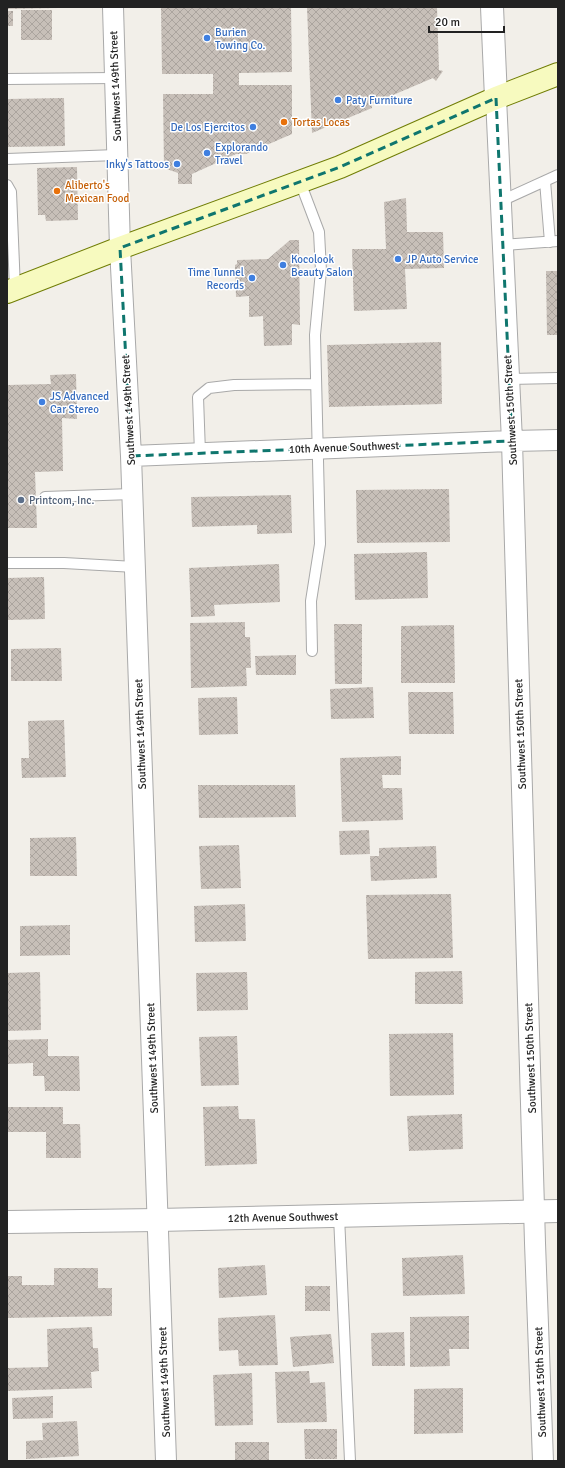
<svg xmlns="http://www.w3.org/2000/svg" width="565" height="1468" font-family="Signika,sans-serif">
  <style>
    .building { fill: url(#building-cross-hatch) }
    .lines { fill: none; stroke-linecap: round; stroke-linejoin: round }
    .service-casing { stroke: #a9a9a9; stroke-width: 12 }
    .minor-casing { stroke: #a9a9a9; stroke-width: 22 }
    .tertiary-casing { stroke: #a9a9a9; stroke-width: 24 }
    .secondary-casing { stroke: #707d05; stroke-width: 24 }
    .service { stroke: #fff; stroke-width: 10 }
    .minor { stroke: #fff; stroke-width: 20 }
    .tertiary { stroke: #fff; stroke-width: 22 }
    .secondary { stroke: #f7fabf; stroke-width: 22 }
    .marked { fill: none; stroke: #0f766e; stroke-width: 3; stroke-dasharray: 8 5; stroke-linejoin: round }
    .shop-dot { fill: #3f7fe0; stroke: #fff; stroke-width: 1.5 }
    .food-dot { fill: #e8710a; stroke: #fff; stroke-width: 1.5 }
    .service-dot { fill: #5c6f8a; stroke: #fff; stroke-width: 1.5 }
    .labels { text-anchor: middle; stroke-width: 3; stroke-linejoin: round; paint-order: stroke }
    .shop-label { font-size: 11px; fill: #366cbe; stroke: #fff; text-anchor: start }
    .street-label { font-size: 11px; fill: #222; stroke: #fff }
    .food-label { font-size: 11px; fill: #c56008; stroke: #fff; text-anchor: start }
    .service-label { font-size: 11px; fill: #4e5e75; stroke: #fff; text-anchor: start }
  </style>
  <defs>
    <pattern id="building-cross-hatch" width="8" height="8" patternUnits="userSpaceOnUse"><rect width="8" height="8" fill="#c7bfb8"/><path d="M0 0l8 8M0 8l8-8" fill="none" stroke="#aba49e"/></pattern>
  </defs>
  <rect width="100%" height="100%" fill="#f2efe9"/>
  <path class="building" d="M7,7H58V8L7,9Z
    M161,7H291L292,72L239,73V85H292V134L246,154H236L192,174V184H178V173L164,168L163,94H213V74H162Z
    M307,7H437L439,70L443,71L436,81L433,78L372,104V108L312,133Z
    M21,10H52V40H21Z
    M7,11H13V26H7Z
    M64,98L65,146L7,147V99Z
    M77,167L78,220L46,221L45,215H38L37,168Z
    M406,198L407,232H443L444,268L405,269L407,309L354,311L352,249H386L384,202Z
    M290,240H299L300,325L292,324V345L264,346L263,316L249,317V296L236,297L235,265L237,264V260L268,259Z
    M546,271H558V335H547Z
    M441,342L442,404L329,407L327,345Z
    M76,374L77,419L62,418L63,471L35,472L37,528H7V385L51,384L50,375Z
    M449,489L450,542L357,543L356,490Z
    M291,495L292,533L257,534V525L192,527L191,497Z
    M427,552L428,598L355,600L354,554Z
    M279,564L280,602L214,605L215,616L191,617L189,568Z
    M44,577L45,619L7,620V578Z
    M245,622V637H250L251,668H246L247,686L191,688L190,623Z
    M334,624H362V684H335Z
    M454,625L455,683H401V626Z
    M61,648L62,681H11V649Z
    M296,655V675H256L255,656Z
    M373,687L374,718L331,719L330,689Z
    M408,692H453L454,734H409Z
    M237,697L238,734L199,735L198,698Z
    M64,720L66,777L22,778L21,758H29L28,721Z
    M401,756V775H382L383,788H402L403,820L342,822L340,758Z
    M198,785H295L296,817L199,818Z
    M369,830L370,854L340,855L339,831Z
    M76,837L77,876H30V838Z
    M239,845L241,888L201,889L199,846Z
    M436,846L437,878L371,881L370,856H379V848Z
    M451,894L453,958L368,959L366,895Z
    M245,904L246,941L195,942L194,906Z
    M70,925V955L20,956V926Z
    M462,971L463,1004H415V972Z
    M40,972L41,1030L7,1031V973Z
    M247,972L248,1010L197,1011L196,973Z
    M453,1033L454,1095L390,1096L389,1034Z
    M237,1036L239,1085L201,1086L199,1037Z
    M48,1039V1056H79L80,1091H45L44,1076H33V1063L7,1064V1040Z
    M238,1106L239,1119H255L257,1164L205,1166L203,1107Z
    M7,1107H63V1124H80L81,1158H46V1132H7Z
    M462,1114L463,1149L409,1151L407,1116Z
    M463,1255L465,1294L403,1296L402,1258Z
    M265,1265L267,1295L219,1298L218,1268Z
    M54,1268H98V1288H112V1316L7,1318V1276H22V1285H54Z
    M305,1286H330V1311H305Z
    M275,1315L278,1365L239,1366L238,1350L219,1351L218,1318Z
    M469,1316V1349H449L450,1366L410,1367V1317Z
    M92,1327L93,1348H98L99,1371L91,1372L92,1388L7,1391V1368L48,1367L47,1329Z
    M404,1332L405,1366H372L371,1333Z
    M331,1334L334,1363L293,1367L290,1337Z
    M309,1371L310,1383L325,1382L327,1422L277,1423L275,1372Z
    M252,1373L253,1425L215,1426L213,1375Z
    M463,1388V1433L414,1434V1389Z
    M53,1396V1418L13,1419L12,1398Z
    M77,1421L79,1456L26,1459V1441L43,1440L42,1423Z
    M304,1429H337V1459H305Z
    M235,1442H269V1461H235Z"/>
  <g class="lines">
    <g class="service-casing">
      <path id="service" d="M7,79L115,78
        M7,159L117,155
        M545,181L550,242
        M300,182L319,232L321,271L315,335L320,544L311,601L312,651
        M7,185L11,192L15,289
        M501,201L558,175
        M503,245L558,241
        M509,379L558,378
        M200,453L198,397L209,388L234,385L316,384
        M45,497L132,494
        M7,563H64L135,567
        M339,1216L350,1461"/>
    </g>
    <g class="minor-casing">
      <path id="minor" d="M113,7L120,248L131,456L166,1461
        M496,98L512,441L535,1243L543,1461
        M131,456L512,441L558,440"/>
    </g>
    <g class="tertiary-casing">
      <path id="tertiary" d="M492,7L496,98
        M7,1222L158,1220L558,1211"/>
    </g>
    <g class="secondary-casing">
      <path id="secondary" d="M7,292L120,248L340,167L496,98L558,74"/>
    </g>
    <use href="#service" class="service"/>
    <use href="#minor" class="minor"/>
    <use href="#tertiary" class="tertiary"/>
    <use href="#secondary" class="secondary"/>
  </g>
  <path class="marked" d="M496,98L512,441L131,456L120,248L340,167Z"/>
  <g class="shop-dot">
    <circle cx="207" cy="38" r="4"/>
    <circle cx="338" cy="100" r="4"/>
    <circle cx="253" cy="127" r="4"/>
    <circle cx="207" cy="153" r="4"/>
    <circle cx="177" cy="164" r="4"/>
    <circle cx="398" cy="259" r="4"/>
    <circle cx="283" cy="265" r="4"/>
    <circle cx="252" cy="278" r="4"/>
    <circle cx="42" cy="402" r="4"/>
  </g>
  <g class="food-dot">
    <circle cx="284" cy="122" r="4"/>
    <circle cx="57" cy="191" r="4"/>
  </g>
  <circle class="service-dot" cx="21" cy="500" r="4"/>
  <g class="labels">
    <g class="shop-label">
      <text x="215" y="36">Burien<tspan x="215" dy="13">Towing Co.</tspan></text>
      <text x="346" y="104">Paty Furniture</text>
      <text x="245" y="131" text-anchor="end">De Los Ejercitos</text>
      <text x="215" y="151">Explorando<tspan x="215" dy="13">Travel</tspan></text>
      <text x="169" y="168" text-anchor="end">Inky's Tattoos</text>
      <text x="291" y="263">Kocolook<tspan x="291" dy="13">Beauty Salon</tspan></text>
      <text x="406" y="263">JP Auto Service</text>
      <text x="244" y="276" text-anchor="end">Time Tunnel<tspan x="244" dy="13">Records</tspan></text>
      <text x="50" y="400">JS Advanced<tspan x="50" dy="13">Car Stereo</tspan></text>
    </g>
    <g class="street-label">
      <text transform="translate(115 86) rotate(-92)" y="4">Southwest 149th Street</text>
      <text transform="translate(128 410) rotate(-93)" y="4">Southwest 149th Street</text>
      <text transform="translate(510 410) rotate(-93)" y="4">Southwest 150th Street</text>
      <text transform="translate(344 447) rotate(-2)" y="4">10th Avenue Southwest</text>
      <text transform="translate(140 734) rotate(-92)" y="4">Southwest 149th Street</text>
      <text transform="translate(520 734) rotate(-92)" y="4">Southwest 150th Street</text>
      <text transform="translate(152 1058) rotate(-92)" y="4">Southwest 149th Street</text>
      <text transform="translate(530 1058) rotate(-92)" y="4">Southwest 150th Street</text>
      <text transform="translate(283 1217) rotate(-1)" y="4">12th Avenue Southwest</text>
      <text transform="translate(164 1382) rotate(-92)" y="4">Southwest 149th Street</text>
      <text transform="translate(540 1382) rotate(-92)" y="4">Southwest 150th Street</text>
    </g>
    <g class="food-label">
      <text x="292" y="126">Tortas Locas</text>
      <text x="65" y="189">Aliberto's<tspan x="65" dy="13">Mexican Food</tspan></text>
    </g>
    <g class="service-label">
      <text x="29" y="504">Printcom, Inc.</text>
    </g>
  </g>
  <rect width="565" height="1468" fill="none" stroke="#222222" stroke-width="16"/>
  <path d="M429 26v6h75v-6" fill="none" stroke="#222222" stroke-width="2"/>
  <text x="435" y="26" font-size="12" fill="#222222" stroke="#ffffff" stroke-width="3" paint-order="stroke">20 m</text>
</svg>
